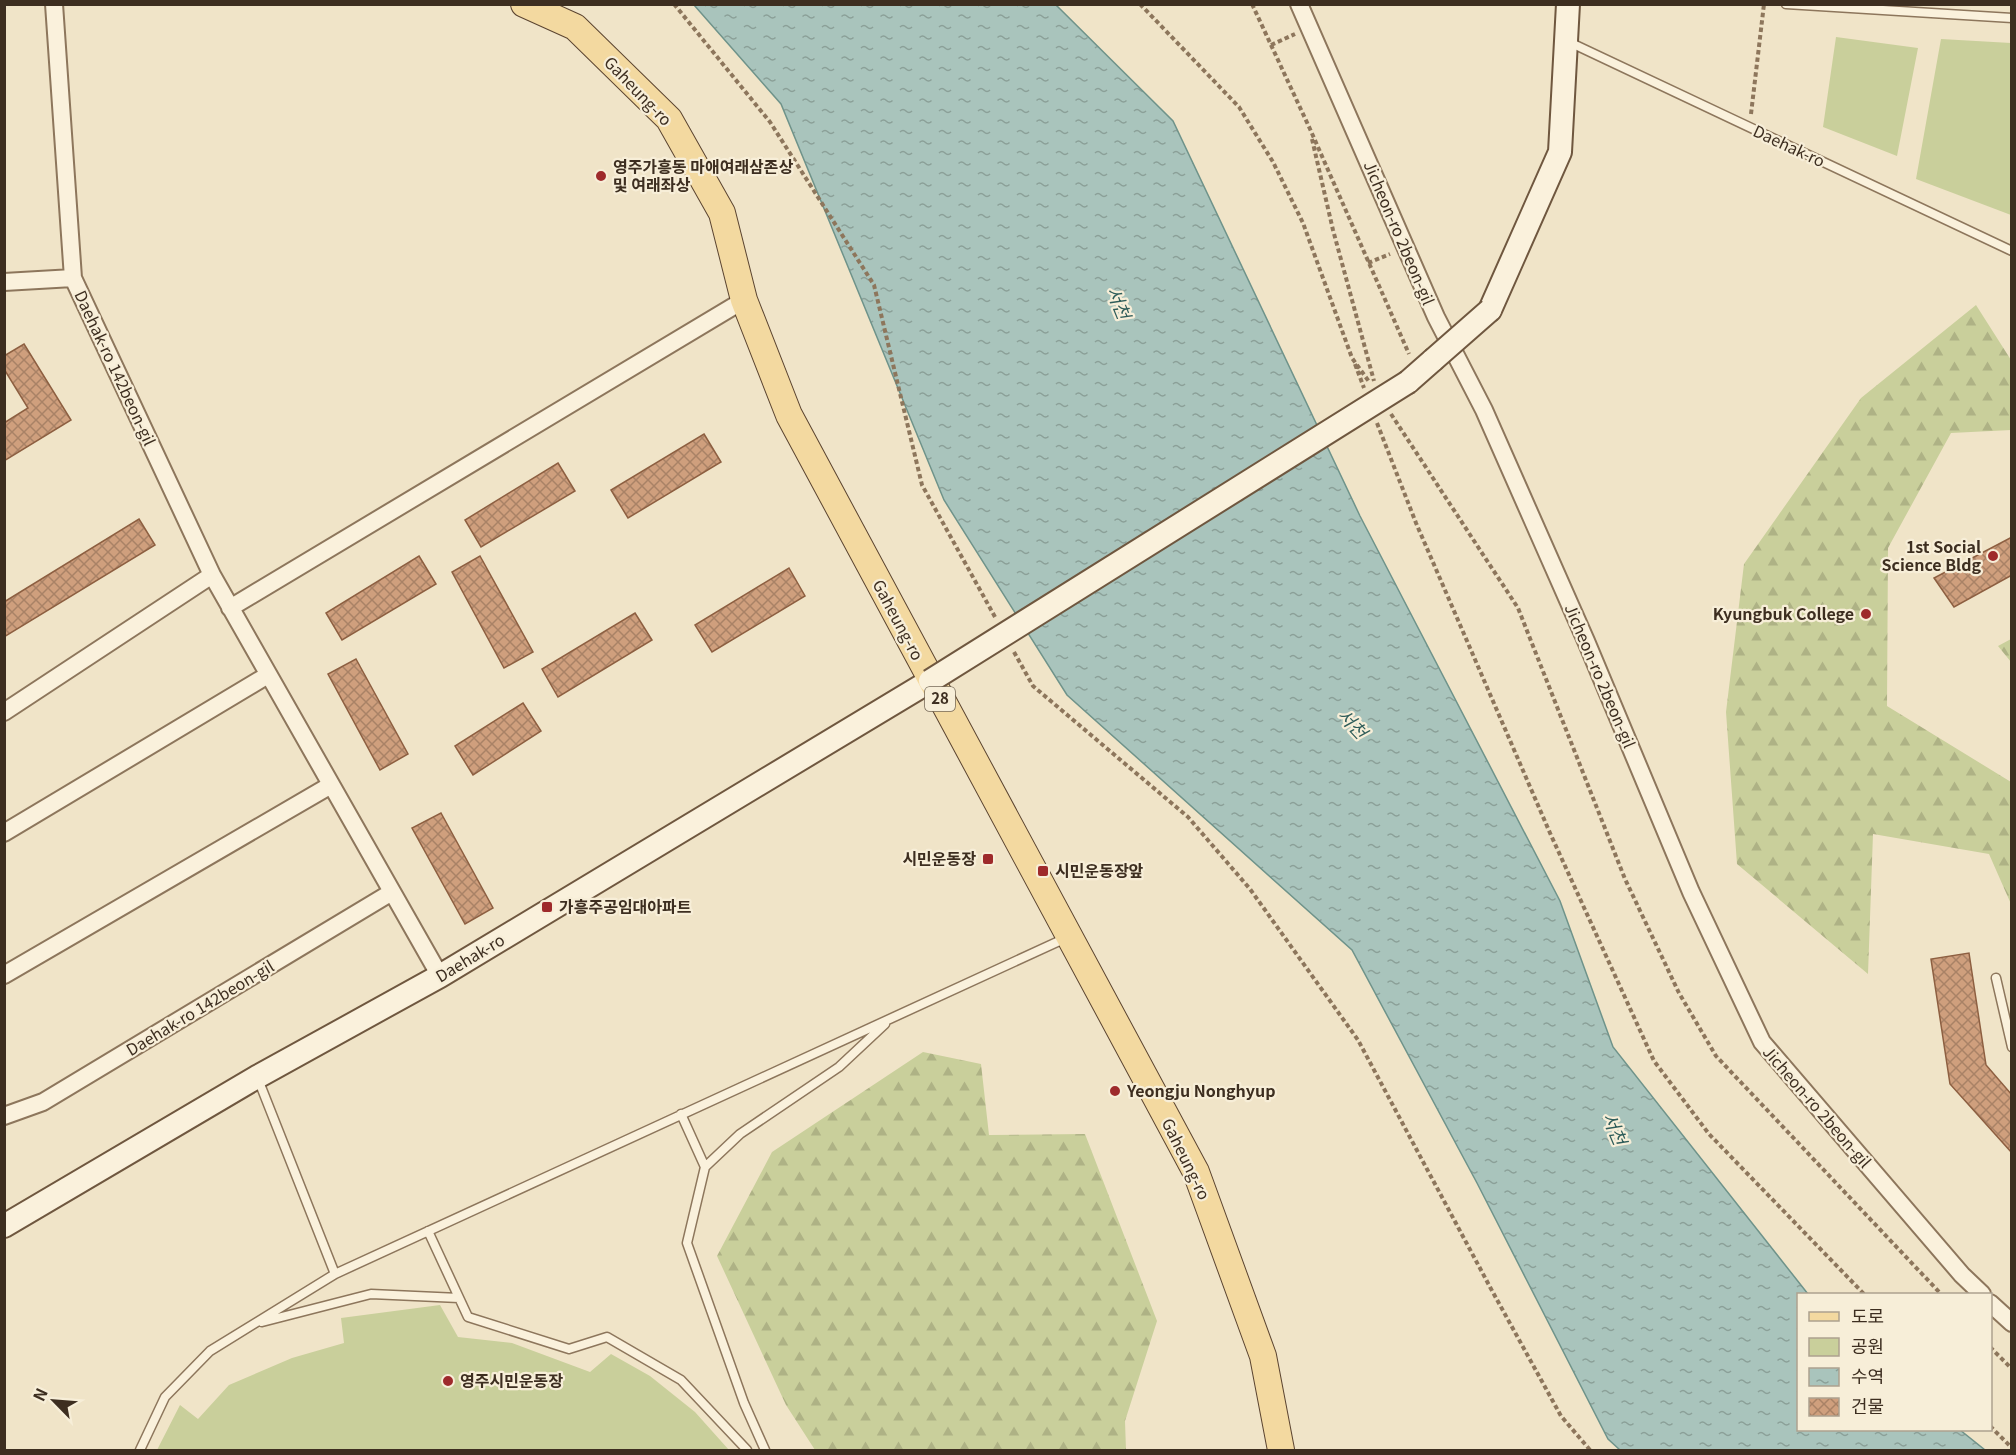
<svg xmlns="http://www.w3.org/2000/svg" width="2016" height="1455" font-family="Georgia,'Noto Sans KR',serif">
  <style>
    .forest { fill: url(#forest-firs) }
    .park { fill: #c9cf9b }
    .water { fill: url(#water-ripples); stroke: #6f938a; stroke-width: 1.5 }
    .building { fill: url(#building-cross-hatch); stroke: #8d5f41; stroke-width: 1.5 }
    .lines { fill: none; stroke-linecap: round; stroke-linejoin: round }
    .service-casing { stroke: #8d765c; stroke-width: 11 }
    .minor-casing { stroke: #8d765c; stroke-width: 20 }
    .secondary-casing { stroke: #6f573f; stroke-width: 26 }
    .primary-casing { stroke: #5b4430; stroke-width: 28 }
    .path { stroke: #8d765c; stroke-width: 4; stroke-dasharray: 4.5 3; stroke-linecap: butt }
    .service { stroke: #faf1dc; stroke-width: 8 }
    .minor { stroke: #faf1dc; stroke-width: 16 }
    .secondary { stroke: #faf1dc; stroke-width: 22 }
    .primary { stroke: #f3d9a0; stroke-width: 26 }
    .secondary-bridge-casing { stroke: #6f573f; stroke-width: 26; stroke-linecap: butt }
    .secondary-bridge { stroke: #faf1dc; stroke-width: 22 }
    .poi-dot { fill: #9e2a2b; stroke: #f7eed8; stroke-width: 2 }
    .labels { text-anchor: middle; stroke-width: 4.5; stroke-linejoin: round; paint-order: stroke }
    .shield { fill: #f7eed8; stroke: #756857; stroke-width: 1.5 }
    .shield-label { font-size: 15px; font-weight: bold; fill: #3d2e20 }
    .street-label { font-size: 16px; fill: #3d2e20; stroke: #f7eed8 }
    .poi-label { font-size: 16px; font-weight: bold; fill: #3d2e20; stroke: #f7eed8; text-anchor: start }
    .water-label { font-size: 18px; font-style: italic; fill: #2f5d5a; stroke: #f7eed8 }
  </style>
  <defs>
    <pattern id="forest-firs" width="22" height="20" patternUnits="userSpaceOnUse" patternTransform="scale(1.5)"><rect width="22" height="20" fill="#c9cf9b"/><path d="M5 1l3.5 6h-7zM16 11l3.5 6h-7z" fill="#aeb285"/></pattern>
    <pattern id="water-ripples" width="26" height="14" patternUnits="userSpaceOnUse" patternTransform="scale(1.5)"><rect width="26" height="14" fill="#a9c4bc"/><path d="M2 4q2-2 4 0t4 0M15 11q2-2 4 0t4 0" fill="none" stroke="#8ba098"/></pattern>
    <pattern id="building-cross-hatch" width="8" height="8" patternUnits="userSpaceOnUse" patternTransform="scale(1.5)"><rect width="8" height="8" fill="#cf9f7d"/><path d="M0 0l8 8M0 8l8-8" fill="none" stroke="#a98266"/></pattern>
  </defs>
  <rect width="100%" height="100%" fill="#f0e4c8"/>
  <path class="forest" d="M1976,305L2011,360V430L1951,433L1888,548L1887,706L2011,782V904L1989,854L1873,834L1868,974L1737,864L1726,712L1744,564L1861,398Z
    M2011,639V662L1998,646Z
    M923,1052L981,1064L989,1135L1085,1134L1157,1321L1125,1421L1126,1450H815L786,1405L717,1256L772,1152Z"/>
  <path class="park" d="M1836,37L1918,48L1897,156L1823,127Z
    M1941,39L2011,43V215L1916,179Z
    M440,1305L458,1337L512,1343L590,1372L611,1354L650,1376L695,1412L729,1450H157L180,1405L198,1419L229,1385L292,1358L344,1343L341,1318Z"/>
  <path class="water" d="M694,5H1056L1173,121L1360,516L1560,901L1613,1047L1808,1294H1798V1430H1960L1985,1450H1620L1608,1439L1477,1183L1352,950L1067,695L944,500L781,104Z"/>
  <path class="building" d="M24,344L71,420L4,461V423L28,408L4,369V356Z
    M704,434L721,462L628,518L611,490Z
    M558,463L575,491L481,547L465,520Z
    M139,519L155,545L4,637V602Z
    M2012,537V575L1954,607L1934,578Z
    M419,556L436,584L342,640L326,613Z
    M480,556L533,652L504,668L452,572Z
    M789,568L805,596L712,652L695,625Z
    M635,613L652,640L558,697L542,669Z
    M356,659L408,754L380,770L328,674Z
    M523,703L541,731L473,775L455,746Z
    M441,813L493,908L465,924L412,828Z
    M1969,953L1986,1065L2012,1095V1153L1950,1084L1931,959Z"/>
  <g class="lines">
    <g class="service-casing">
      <path id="service" d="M1786,4L2012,18
        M1569,42L2012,251
        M1996,978L2012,1047
        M258,1079L335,1274
        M681,1114L705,1167
        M428,1231L468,1317L569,1349L607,1337L681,1380L747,1450
        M262,1322L371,1294L459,1298
        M140,1450L165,1397L210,1351L335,1274L1068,937
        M765,1450L744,1403L687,1243L705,1167L740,1134L839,1067L885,1024"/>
    </g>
    <g class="minor-casing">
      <path id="minor" d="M54,4L73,278L212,575
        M1299,4L1436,317L1484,410L1586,641L1691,892L1762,1042L1962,1275L1982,1294
        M4,282L73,278
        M230,608L744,300
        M4,712L212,575L440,976
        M4,833L268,675
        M4,975L331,785
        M4,1116L43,1102L392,892
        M1990,1303L2012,1323"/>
    </g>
    <g class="secondary-casing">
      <path id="secondary" d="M1490,310L1560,152L1568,4
        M1408,382L1433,360
        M4,1226L257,1077L440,976L930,681"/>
    </g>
    <g class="primary-casing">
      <path id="primary" d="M524,4L575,27L669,119L722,213L744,300L789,415L1196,1172L1263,1356L1281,1450"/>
    </g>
    <path class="path" d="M674,4L770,122L874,285L922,485L995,617
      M1140,4L1239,107L1273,162L1303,223L1352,358L1370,383
      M1252,4L1310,129L1409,354
      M1271,45L1295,34
      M1751,114L1764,4
      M1312,139L1333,230L1374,381
      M1368,263L1390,254
      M1355,364L1364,388
      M1391,414L1518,608L1625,879L1679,993L1716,1056L1941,1294
      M1377,423L1416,523L1550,833L1654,1061L1709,1134L1864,1294
      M1014,652L1033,686L1188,817L1250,889L1358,1040L1490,1287L1561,1416L1590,1450
      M1990,1347L2012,1369
      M1990,1426L2012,1448"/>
    <use href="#service" class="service"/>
    <use href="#minor" class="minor"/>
    <use href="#secondary" class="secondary"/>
    <use href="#primary" class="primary"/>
    <g class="secondary-bridge-casing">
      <path id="secondary-bridge" d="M1433,360L1490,310
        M930,681L1408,382"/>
    </g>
    <use href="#secondary-bridge" class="secondary-bridge"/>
  </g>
  <g class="poi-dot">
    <circle cx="601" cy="176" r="6"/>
    <circle cx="1993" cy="556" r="6"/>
    <circle cx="1866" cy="614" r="6"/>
    <rect x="982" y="853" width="12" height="12" rx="3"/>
    <rect x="1037" y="865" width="12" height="12" rx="3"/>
    <rect x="541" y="901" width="12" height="12" rx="3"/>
    <circle cx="1115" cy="1091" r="6"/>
    <circle cx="448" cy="1381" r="6"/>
  </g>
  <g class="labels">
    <rect class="shield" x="925" y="687" width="30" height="24" rx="4.5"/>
    <g class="shield-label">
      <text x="940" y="704">28</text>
    </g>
    <g class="street-label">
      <text transform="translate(638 91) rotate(46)" y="6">Gaheung-ro</text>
      <text transform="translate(1789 146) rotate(25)" y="6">Daehak-ro</text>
      <text transform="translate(1399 233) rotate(67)" y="6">Jicheon-ro 2beon-gil</text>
      <text transform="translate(115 368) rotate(65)" y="6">Daehak-ro 142beon-gil</text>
      <text transform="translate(898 620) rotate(62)" y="6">Gaheung-ro</text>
      <text transform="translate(1600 676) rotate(67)" y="6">Jicheon-ro 2beon-gil</text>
      <text transform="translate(470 958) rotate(-31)" y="6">Daehak-ro</text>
      <text transform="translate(200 1008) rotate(-31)" y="6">Daehak-ro 142beon-gil</text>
      <text transform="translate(1817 1107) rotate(49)" y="6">Jicheon-ro 2beon-gil</text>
      <text transform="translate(1186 1159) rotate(64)" y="6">Gaheung-ro</text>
    </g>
    <g class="poi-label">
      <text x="613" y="173">영주가흥동 마애여래삼존상<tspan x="613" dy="18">및 여래좌상</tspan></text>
      <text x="1981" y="553" text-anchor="end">1st Social<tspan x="1981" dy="18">Science Bldg</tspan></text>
      <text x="1854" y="620" text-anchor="end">Kyungbuk College</text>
      <text x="976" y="865" text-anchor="end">시민운동장</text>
      <text x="1055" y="877">시민운동장앞</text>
      <text x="559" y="913">가흥주공임대아파트</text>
      <text x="1127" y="1097">Yeongju Nonghyup</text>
      <text x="460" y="1387">영주시민운동장</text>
    </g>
    <g class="water-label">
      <text transform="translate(1118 303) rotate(68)" y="6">서천</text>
      <text transform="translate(1352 724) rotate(47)" y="6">서천</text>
      <text transform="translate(1614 1129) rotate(67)" y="6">서천</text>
    </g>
  </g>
  <rect width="2016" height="1455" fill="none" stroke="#3d2e20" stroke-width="12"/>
  <rect x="1797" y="1293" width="195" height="138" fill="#f7eed8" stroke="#ada18e" stroke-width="1.5"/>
  <rect x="1809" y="1312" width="30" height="9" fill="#f3d9a0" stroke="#ada18e" stroke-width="1.5"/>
  <text x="1851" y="1323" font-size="18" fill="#3d2e20">도로</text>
  <rect x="1809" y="1338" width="30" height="18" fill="#c9cf9b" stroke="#ada18e" stroke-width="1.5"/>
  <text x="1851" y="1353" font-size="18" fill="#3d2e20">공원</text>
  <rect x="1809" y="1368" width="30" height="18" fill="url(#water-ripples)" stroke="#ada18e" stroke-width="1.5"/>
  <text x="1851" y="1383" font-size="18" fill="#3d2e20">수역</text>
  <rect x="1809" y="1398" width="30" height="18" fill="url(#building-cross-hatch)" stroke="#ada18e" stroke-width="1.5"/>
  <text x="1851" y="1413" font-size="18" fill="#3d2e20">건물</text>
  <g transform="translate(54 1401) rotate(295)" stroke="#f7eed8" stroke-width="4.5" paint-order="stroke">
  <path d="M0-4.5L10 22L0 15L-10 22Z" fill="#3d2e20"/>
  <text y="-9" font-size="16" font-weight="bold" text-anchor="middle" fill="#3d2e20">N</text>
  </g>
</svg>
